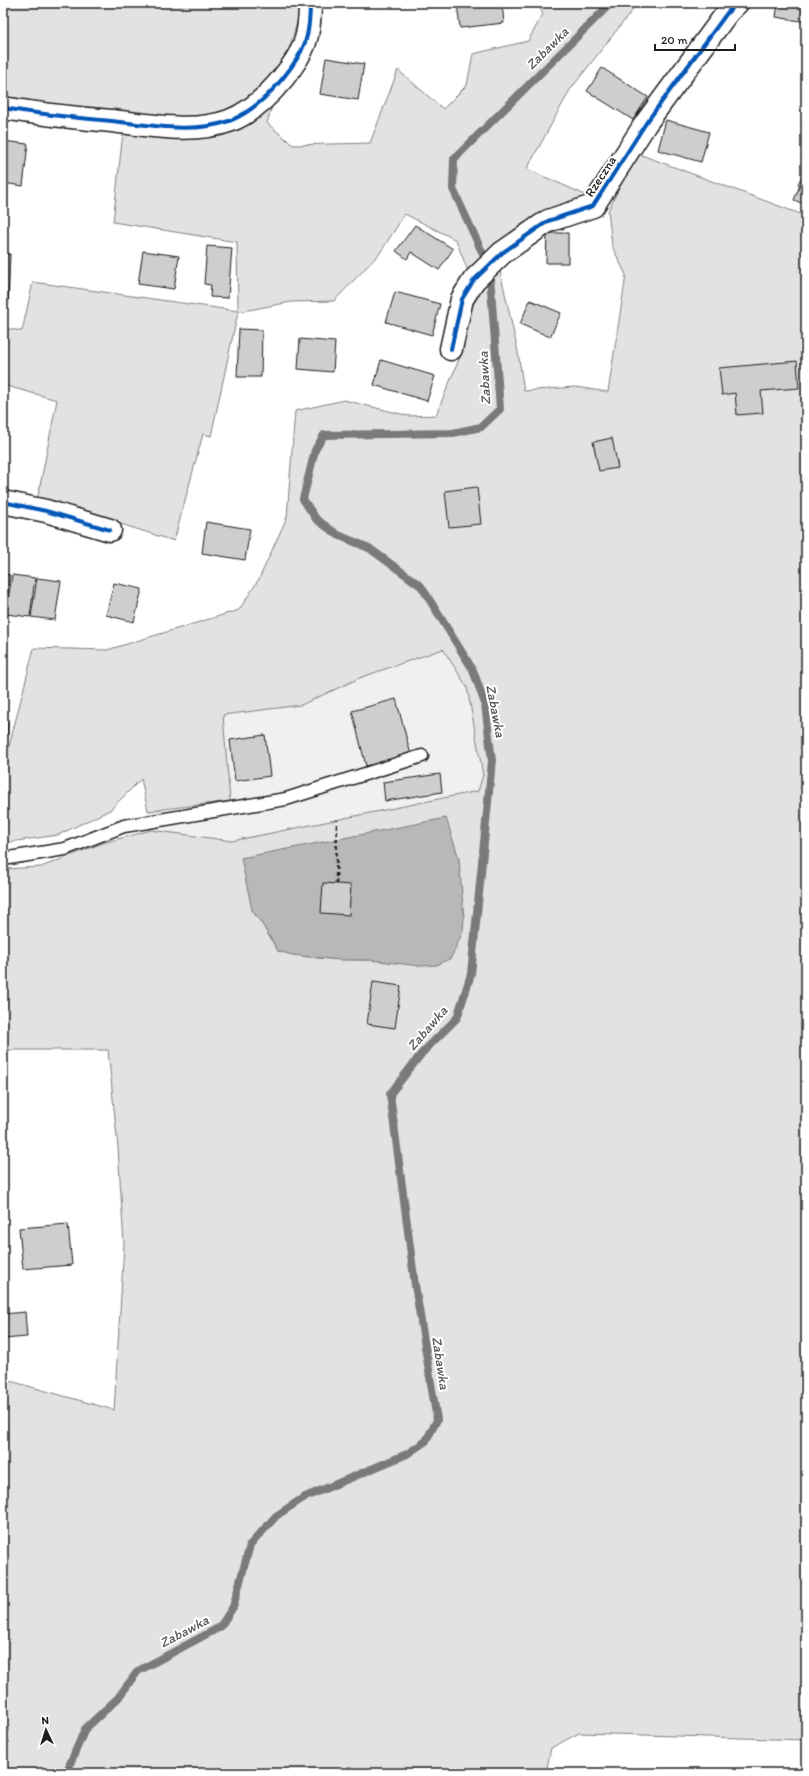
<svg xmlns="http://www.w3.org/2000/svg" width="809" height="1776" font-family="Itim,sans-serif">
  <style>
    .built { fill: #f0f0f0 }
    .green { fill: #e2e2e2; stroke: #7f7f7f; fill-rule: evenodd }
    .water { fill: #b8b8b8; stroke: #7a7a7a }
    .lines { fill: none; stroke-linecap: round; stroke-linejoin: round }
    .stream { stroke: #7a7a7a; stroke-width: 8 }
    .building { fill: #cecece; stroke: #1c1c1c }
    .service-casing { stroke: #1c1c1c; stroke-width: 15 }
    .minor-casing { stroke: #1c1c1c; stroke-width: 25 }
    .path { stroke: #1c1c1c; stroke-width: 2.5; stroke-dasharray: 4 3; stroke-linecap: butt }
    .service { stroke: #fff; stroke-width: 12 }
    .minor { stroke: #fff; stroke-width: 22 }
    .cycleway-casing { stroke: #fff; stroke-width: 6 }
    .cycleway { stroke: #0057b8; stroke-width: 4 }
    .labels { text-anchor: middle; stroke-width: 4; stroke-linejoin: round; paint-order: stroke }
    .street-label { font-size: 13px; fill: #1c1c1c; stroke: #fff }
    .water-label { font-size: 14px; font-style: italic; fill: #5a5a5a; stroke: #fff }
  </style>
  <rect width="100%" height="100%" fill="#fff"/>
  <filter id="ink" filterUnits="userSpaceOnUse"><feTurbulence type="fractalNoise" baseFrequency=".025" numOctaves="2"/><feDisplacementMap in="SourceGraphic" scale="8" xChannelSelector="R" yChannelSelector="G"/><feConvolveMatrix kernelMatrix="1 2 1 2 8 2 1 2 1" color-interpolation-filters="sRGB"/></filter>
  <g filter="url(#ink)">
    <path class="built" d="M443,649L467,687L483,775L478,791L232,842L151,830L148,811L230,801L223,715L301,705L362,677Z"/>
    <path class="green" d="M3,3H298L299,16L267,123L293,145L370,143L398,70L443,109L467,85L473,54L528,41L543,14L537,3H638L570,90L527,169L590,197L469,274L456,240L405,214L380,253L334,301L291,302L238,312L211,436L203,434L174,541L105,519L37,501L57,400L3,385V328L22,331L33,282L238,311L237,242L113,222L125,114L3,99Z
      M636,153L806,216V1740L579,1733L551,1748L546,1773H3V1379L114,1410L124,1245L118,1147L108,1050H3V869L41,867L103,843L151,830L232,841L478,791L483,775L467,687L443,649L362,677L301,705L223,715L230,801L148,811L141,779L110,810L58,835L3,843V770L34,648L107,650L239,610L259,579L287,517L295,411L344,400L409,416L436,415L462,352L472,306L498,262L518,352L524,391L575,387L608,392L626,275L612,246L608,211ZM445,818L459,859L370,960C339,960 308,959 278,951L262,924L252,910Z"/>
    <path class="water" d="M446,818L459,859L464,918L463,931L451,958L437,965L420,966L370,960H340L292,955L278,951L262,924L252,910L241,858Z"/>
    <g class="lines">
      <path class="stream" d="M483,254L453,189L454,159L611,3
        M66,1773L85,1729L118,1698L138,1671L220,1627L233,1607L250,1545L276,1516L303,1498L407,1454L426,1441L437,1420L415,1285L390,1094L422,1053L457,1018L471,974L492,761L485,704L473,670L421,586L369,548L338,535L316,519L303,499L315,450L324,435L453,433L481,427L500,409L490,276"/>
    </g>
    <path class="building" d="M457,3H502L504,23L460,28Z
      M778,3H806V22L776,17Z
      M326,58L364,64L358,100L320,94Z
      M602,68L648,97L633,120L587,91Z
      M666,120L709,132L701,162L658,150Z
      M3,141L28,144L23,186L3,183Z
      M804,172L806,173V205L794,200L800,185L798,184Z
      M415,225L453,249L439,270L411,252L407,259L396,251Z
      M547,233H568V263H546Z
      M207,246L232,248L228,298L210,297L211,285L204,284Z
      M143,251L179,256L174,289L138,284Z
      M3,254H10L8,306H3Z
      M395,292L440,304L432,335L386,322Z
      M530,300L561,313L550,337L520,324Z
      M239,329L262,330L261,377H237Z
      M300,339L335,342L333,372L298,369Z
      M381,360L435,376L427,401L374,385Z
      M797,361L799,388L761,391L763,413L737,415L735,393L722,395L719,368Z
      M612,438L618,468L599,471L593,442Z
      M477,487L481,524L449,527L445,491Z
      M206,522L250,529L245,560L202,553Z
      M3,574L10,575L5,614L3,613Z
      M12,575L35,578L30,617L6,614Z
      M37,578L61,581L55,620L31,617Z
      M114,583L142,589L134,622L106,615Z
      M396,699L411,755L366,766L352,711Z
      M3,722H8L6,750H3Z
      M265,735L270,776L235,781L230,740Z
      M440,774L442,792L385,801L383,782Z
      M323,883L351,885L349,915L321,913Z
      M373,982L401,986L395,1028L367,1024Z
      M68,1224L72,1265L23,1269L19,1228Z
      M25,1312L27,1337L3,1339V1314Z"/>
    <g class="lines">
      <g class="service-casing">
        <path id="service" d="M3,859L65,849L124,826L286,799L422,756"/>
      </g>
      <g class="minor-casing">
        <path id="minor" d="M3,108C39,114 75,118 112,121C149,125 193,134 229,121C251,113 269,95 283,78C305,51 310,37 310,3
          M451,349L462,299L474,280L502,253L548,221L593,206L646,123L727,13L737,3
          M3,502L46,511L110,530"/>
      </g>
      <path class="path" d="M336,884L337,820"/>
      <use href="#service" class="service"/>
      <use href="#minor" class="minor"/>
      <g class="cycleway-casing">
        <path id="cycleway" d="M3,108C39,114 75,118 112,121C149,125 193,134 229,121C251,113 269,95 283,78C305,51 310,37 310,3
          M451,349L462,299L474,280L502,253L548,221L593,206L646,123L727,13L737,3
          M3,502L46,511L110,530"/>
      </g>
      <use href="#cycleway" class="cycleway"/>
    </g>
  </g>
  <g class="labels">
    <g class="street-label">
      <text transform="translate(600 176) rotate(-57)" y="5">Rzeczna</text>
    </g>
    <g class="water-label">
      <text transform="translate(547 48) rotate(-45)" y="5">Zabawka</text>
      <text transform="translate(484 378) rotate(-93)" y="5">Zabawka</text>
      <text transform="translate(496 711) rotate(79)" y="5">Zabawka</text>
      <text transform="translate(427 1028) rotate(-49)" y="5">Zabawka</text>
      <text transform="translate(441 1363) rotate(81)" y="5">Zabawka</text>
      <text transform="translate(184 1631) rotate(-28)" y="5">Zabawka</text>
    </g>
  </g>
  <rect width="809" height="1776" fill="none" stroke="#fff" stroke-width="16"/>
  <rect x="8" y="8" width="793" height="1760" fill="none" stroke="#1c1c1c" stroke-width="1.5" filter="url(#ink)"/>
  <g transform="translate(46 1730) rotate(356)" stroke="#ffffff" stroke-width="3" paint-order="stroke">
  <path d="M0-3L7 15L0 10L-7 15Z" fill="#1c1c1c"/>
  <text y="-6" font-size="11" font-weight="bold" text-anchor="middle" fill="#1c1c1c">N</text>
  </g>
  <path d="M655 44v6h80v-6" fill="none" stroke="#1c1c1c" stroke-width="2"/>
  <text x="661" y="44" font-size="12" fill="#1c1c1c" stroke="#ffffff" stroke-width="3" paint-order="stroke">20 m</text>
</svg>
